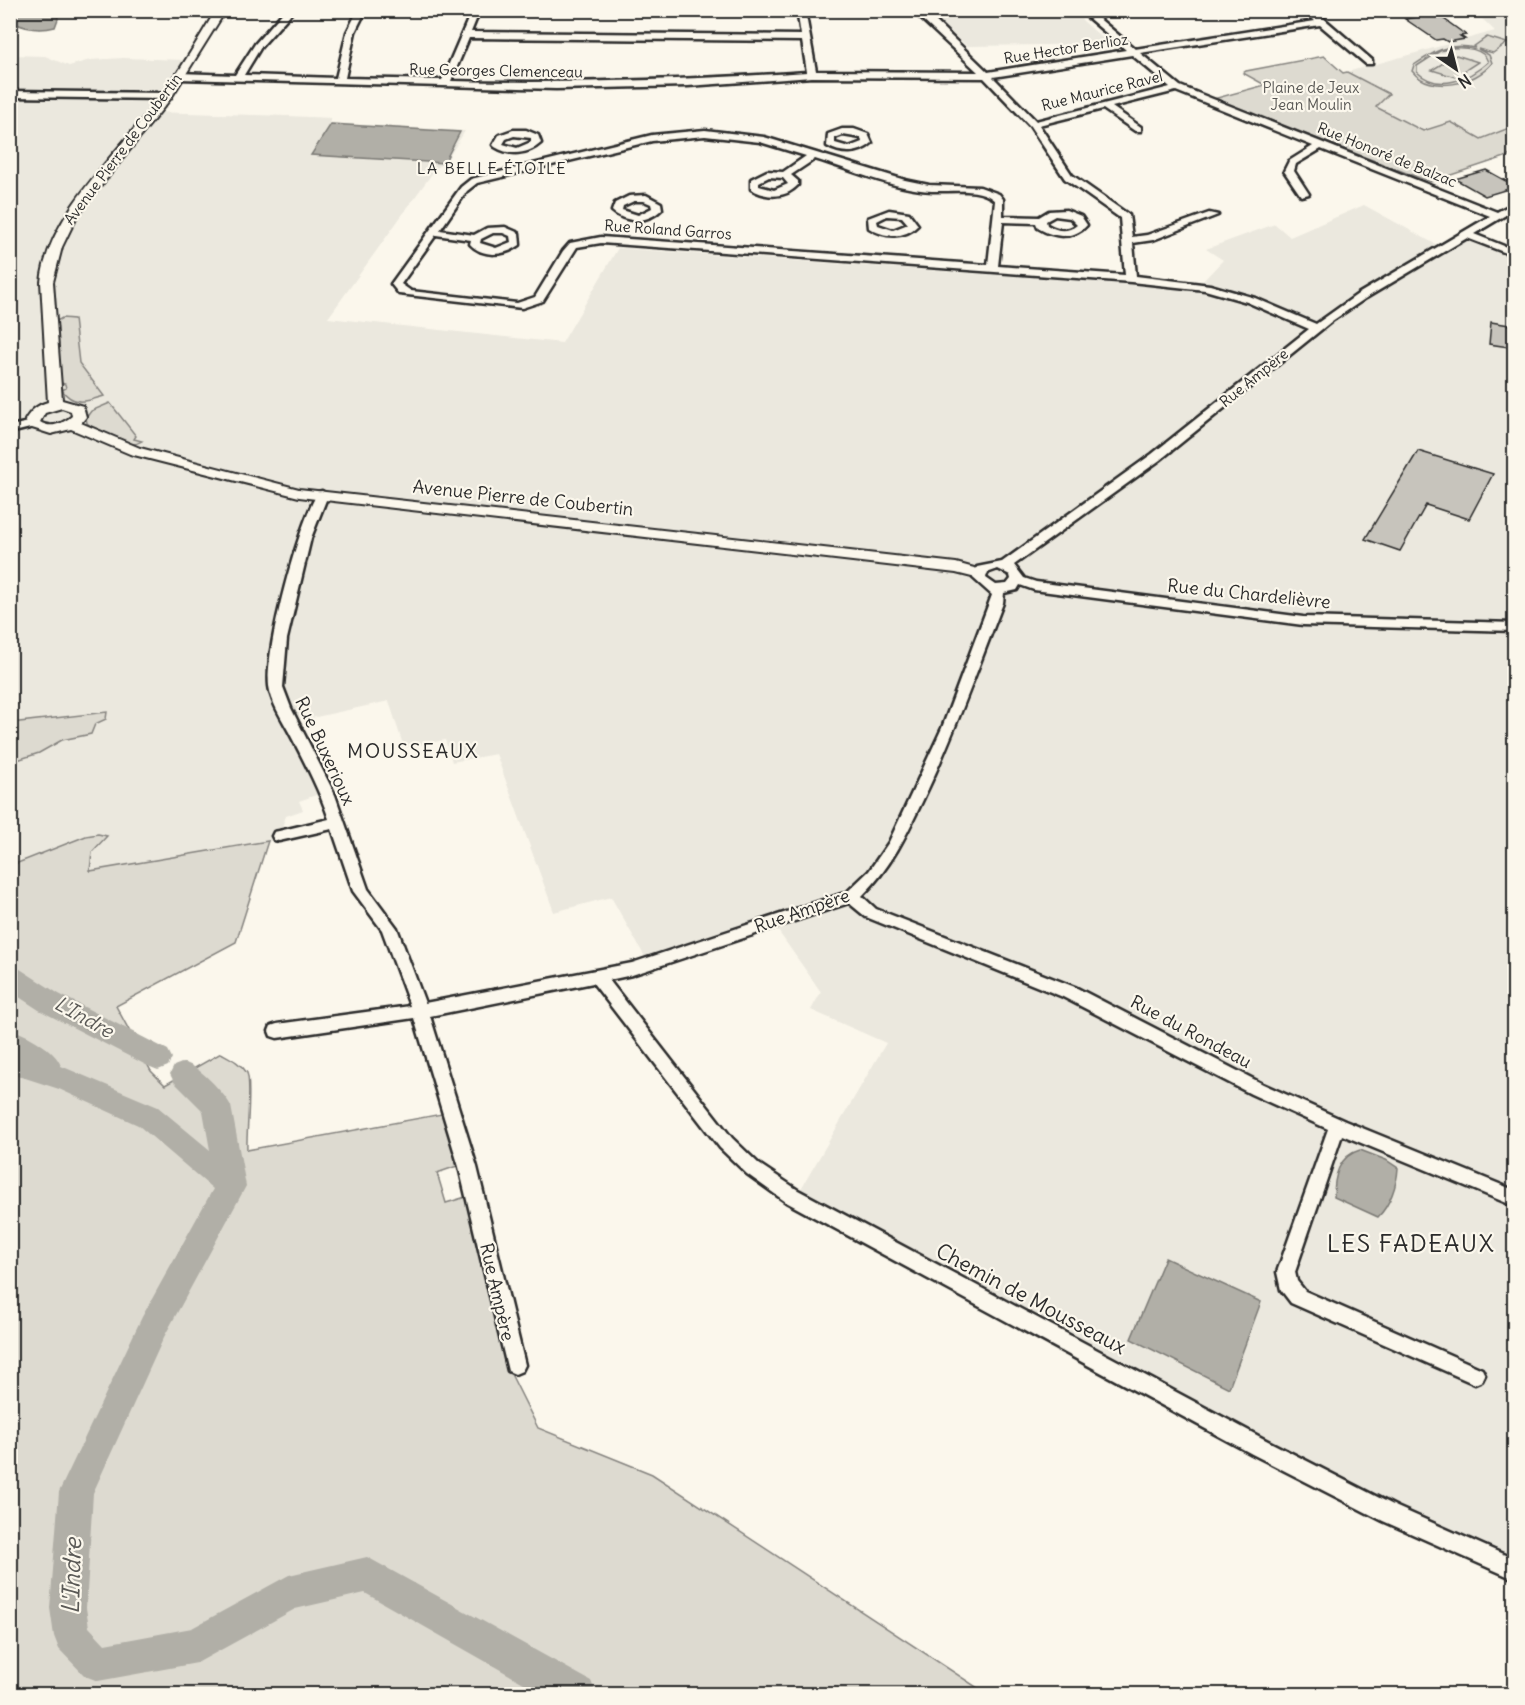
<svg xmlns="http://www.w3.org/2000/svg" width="1525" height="1705" font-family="Delius,sans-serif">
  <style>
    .built { fill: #ebe8de }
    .green { fill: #dddad0; stroke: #84827e; stroke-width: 1.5; fill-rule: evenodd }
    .water { fill: #b1afa7; stroke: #7b7a75; stroke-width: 1.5 }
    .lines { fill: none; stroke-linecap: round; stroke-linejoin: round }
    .river { fill: #b1afa7; fill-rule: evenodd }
    .building { fill: #c7c4bc; stroke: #2b2b2b; stroke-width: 1.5 }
    .minor-casing { stroke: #2b2b2b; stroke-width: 5 }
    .tertiary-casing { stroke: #2b2b2b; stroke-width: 4 }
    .minor { fill: #fbf7ec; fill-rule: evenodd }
    .tertiary { fill: #fbf7ec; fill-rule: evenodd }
    .labels { text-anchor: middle; stroke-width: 4.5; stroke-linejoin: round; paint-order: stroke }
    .far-street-label { font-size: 15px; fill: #2b2b2b; stroke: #fbf7ec }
    .far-park-label { font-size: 15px; fill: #585754; stroke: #fbf7ec }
    .far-neighbourhood-label { font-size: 16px; letter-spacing: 1.5px; fill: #2b2b2b; stroke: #fbf7ec }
    .street-label { font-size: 18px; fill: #2b2b2b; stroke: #fbf7ec }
    .neighbourhood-label { font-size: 20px; letter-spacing: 1.5px; fill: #2b2b2b; stroke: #fbf7ec }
    .water-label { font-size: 20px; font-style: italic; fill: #5a5956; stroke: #fbf7ec }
    .near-street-label { font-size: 21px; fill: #2b2b2b; stroke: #fbf7ec }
    .near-neighbourhood-label { font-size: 24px; letter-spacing: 1.5px; fill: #2b2b2b; stroke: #fbf7ec }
    .near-water-label { font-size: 24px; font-style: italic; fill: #5a5956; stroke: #fbf7ec }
  </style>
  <rect width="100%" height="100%" fill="#fbf7ec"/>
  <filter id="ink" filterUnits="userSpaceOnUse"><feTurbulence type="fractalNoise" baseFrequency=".0167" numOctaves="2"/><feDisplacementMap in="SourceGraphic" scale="12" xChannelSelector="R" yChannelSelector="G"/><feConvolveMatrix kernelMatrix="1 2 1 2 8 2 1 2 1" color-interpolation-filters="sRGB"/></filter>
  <g filter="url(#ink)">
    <path class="built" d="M925,11H1077L1087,19H1081L1109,44L967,46Z
      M1474,11H1514V126L1481,139L1451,123L1423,131L1376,107L1389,94L1347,72L1495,31Z
      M11,55L45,56L69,66L90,60L123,58L185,60L152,112L287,116L332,118L329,123L465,131L445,163L436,168L328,318L562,343L618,248L1152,286L1202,282L1223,260L1206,249L1275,224L1290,237L1364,205L1446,250L1467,239L1514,257V1581L1353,1504L791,1206L886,1043L811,1010L821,992L776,928L653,971L611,897L554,912L496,754L452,762L445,740L404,748L389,701L307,719L275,710L319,794L299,801L303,810L286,816L279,835L283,839L11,885Z"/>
    <path class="green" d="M1487,37L1507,43L1493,53L1478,49L1489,55L1492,63C1476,84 1431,95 1412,71L1414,65C1435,51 1449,42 1475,48L1473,47ZM1452,48C1464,47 1484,48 1488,62C1469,79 1439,93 1417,72V66L1440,51Z
      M1456,55L1478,62L1455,77L1432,70Z
      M1324,56L1343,73L1347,72L1389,94L1376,107L1423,131L1451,122L1481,139L1514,126V154L1430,182L1213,99L1265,85L1243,73L1246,71Z
      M62,318L74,319L79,363L104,396C88,401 74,407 62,390L66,388L65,384L61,383L55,322Z
      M110,403L136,436L134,439L142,441C127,451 99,433 87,423L86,418L91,411Z
      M107,712L106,719L95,724L91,734L62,740L39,753L11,762V723Z
      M98,834L107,836L92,852L90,871L268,841L236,942L116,1006L151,1071L165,1085L221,1053C230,1058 241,1063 247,1073C252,1083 246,1134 247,1150L447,1113L460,1165L437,1173L446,1203L469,1196L506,1364L538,1428L652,1474L987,1694H11L10,866L86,836Z"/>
    <path class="water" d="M20,10L57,11L58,19L55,27C39,31 26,29 12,22V18Z
      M331,124L460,132L444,163L311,155Z
      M1360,1150L1386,1160L1398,1168C1397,1185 1390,1205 1378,1217L1334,1197C1334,1177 1338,1156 1360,1150Z
      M1165,1258L1261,1302L1229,1388L1131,1339Z"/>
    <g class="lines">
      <path class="river" d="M10,966L20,969L59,994L168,1050L172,1058L168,1066L158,1070L148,1066L39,1010L10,991Z
        M10,1029C27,1034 56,1050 61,1066L158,1107L210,1150L203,1111L174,1082L170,1074L174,1066C177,1065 180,1063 183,1063C196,1062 226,1095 231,1106L246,1186L164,1337L93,1493L86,1608L89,1627L105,1644L192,1628L289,1575L367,1557L591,1681L596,1694H543L365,1593L295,1609L197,1663L98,1681L85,1676L59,1649L54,1636L50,1608L59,1492L142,1317L213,1189L138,1125L59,1089L19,1076L10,1079Z"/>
    </g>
    <path class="building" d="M1407,10L1437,14L1466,35L1460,36L1465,39L1448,42L1443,39L1436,40L1405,19L1417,17Z
      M1486,170L1515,186V187L1485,196L1455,179Z
      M1491,322L1515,326V348L1489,344Z
      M1418,451L1493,474L1469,519L1426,505L1400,551L1365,539Z"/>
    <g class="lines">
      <g class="minor-casing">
        <path id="minor" d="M285,10H294L261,47L244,75L336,78L347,32L358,10H366L355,32L345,78L442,80L472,10H480L471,32L801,35L797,10H805L816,71L978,72L918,16L916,10H924L988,72L1126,50L1079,10H1089L1135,49L1315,21L1304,10H1314L1372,60V64H1366L1320,25L1140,53L1180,86L1497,212L1514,203V210L1474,234L1514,250V256L1467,238L1366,298L1332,321L1160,460L1014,565L1024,578L1036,582L1303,617L1514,623V631L1303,625L1034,590L1020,585L1017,590L1004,593L1003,603C979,665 957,727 929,787C910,827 894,865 862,896L876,909L1075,987L1263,1084L1345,1121L1514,1190V1206L1342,1135L1295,1272L1297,1281L1305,1291L1482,1369L1485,1375L1482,1381L1475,1384L1468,1381L1291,1303L1281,1290L1277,1272L1328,1129L1251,1094L1063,997L866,917L849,903L632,975L609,980L732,1138L759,1164L798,1190L1266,1440L1397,1507L1514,1559V1579L1383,1521L1252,1454L786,1202L747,1174L720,1148L593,983L430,1016L477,1167L525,1365L522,1371L515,1374L508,1371L459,1167L414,1018L277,1038L271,1036L269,1031L271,1026L277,1024L410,1006L382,930L353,891L332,829L279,841L274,840L272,836L274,832L279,831L329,819C319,789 304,761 289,732C282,719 271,702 269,686C265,648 298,526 318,492L322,491L328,495L311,538L287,639L283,687L291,708L335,795L368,889L397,928L425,1003L632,963L847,892L869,871L889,842L942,728L992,595L973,578L977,567L1002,562L1152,454L1309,329L1247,302L1205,290L1131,282L601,243L577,247L543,301L522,308L399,294L391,284L461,187L471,179L652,135L705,130L764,137L905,180L929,185L980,187L999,194L1003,199V216L1039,217L1049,211L1066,210L1081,216L1087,225C1074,240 1054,238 1038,228L1036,223L1003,222L998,266L1125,275L1120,218L1065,179L1030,126L984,78L812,77L688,86L556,89L179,79L175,76L179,73L235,75L255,44ZM469,38L802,41L807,72C688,80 570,84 451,81ZM1132,55L1170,87L1036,121L993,77ZM1176,91L1313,146L1289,161L1284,171L1301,196L1309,194L1294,171L1296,164L1321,149L1490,216L1358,294L1316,324L1255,298L1210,285L1136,276L1133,243L1153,240L1218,215L1209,213L1147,235L1132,237L1129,215L1072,175L1039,125L1103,109L1135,131H1141V127L1112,107ZM705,136L760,142L806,156L783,172L767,171L751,179V189C766,198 785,199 798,185V181L791,175L815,159C852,170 893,189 932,191C951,192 981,186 995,201L988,265L601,237L570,243L563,251L535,297L517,303L411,291L401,284L436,235L471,240L470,244C483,258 505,256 520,245L519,233L505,227L487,228L474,235L440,230L467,191L477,183L652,141ZM769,177L783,178L788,184L774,190L759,186V182ZM1055,216L1070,218L1077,225C1067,233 1057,231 1047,225L1046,221ZM493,233H503L510,236L511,242L496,248L480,243L481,239ZM998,569L1010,575L1011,579L1007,584L996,585L986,578L987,573Z
          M10,91L167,93L171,96L167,99L10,97Z
          M842,129H854L868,134L872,143C859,155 841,154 827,146L828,134ZM843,135L861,138L862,142L849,147L835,143V138Z
          M513,130H526L538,135L541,143C528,155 509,156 495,147L493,145L499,135ZM514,136L531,138V142L517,148L503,144L506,139Z
          M646,195L661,203L662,209C649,223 626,224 612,211L615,203L629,196ZM634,201H644L651,204L652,208L638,215L622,210L623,206Z
          M889,210L909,213L918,225C905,239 885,238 869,228L868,218ZM887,216L902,217L908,224L893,230L878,225L877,221Z
          M34,421L38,422V426L10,433V426Z"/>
      </g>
      <g class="tertiary-casing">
        <path id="tertiary" d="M216,10H226L171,98L77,216L62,247L53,282L62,400L83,406L86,417L81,423L140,448L299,489L956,563L985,571L988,574L985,577L980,579L956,573L299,497L130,454L71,429L51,434L29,427L25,420C31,410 37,405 48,402L41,282C48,213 121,150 161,96C182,69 198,39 216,10ZM62,408L71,411L72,416C62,424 51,429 40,422L45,413Z"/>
      </g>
      <use href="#minor" class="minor"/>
      <use href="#tertiary" class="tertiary"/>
    </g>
  </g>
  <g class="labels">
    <g class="far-street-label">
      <text transform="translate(1066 49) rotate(-9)" y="5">Rue Hector Berlioz</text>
      <text transform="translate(496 71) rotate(1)" y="5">Rue Georges Clemenceau</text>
      <text transform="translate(1102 91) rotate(-14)" y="5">Rue Maurice Ravel</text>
      <text transform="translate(123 149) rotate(-53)" y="5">Avenue Pierre de Coubertin</text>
      <text transform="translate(1387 155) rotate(22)" y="5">Rue Honoré de Balzac</text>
      <text transform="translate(668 230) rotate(4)" y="5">Rue Roland Garros</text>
      <text transform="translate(1254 378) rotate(-39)" y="5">Rue Ampère</text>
    </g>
    <g class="far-park-label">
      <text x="1311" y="93">Plaine de Jeux<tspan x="1311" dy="17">Jean Moulin</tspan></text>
    </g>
    <g class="far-neighbourhood-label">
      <text x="492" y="174">LA BELLE ÉTOILE</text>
    </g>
    <g class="street-label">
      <text transform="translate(523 498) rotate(6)" y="6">Avenue Pierre de Coubertin</text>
      <text transform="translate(1249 594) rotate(6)" y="6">Rue du Chardelièvre</text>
      <text transform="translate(325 751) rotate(65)" y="6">Rue Buxerioux</text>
      <text transform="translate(802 911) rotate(-19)" y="6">Rue Ampère</text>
      <text transform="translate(1191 1032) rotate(28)" y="6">Rue du Rondeau</text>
      <text transform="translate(497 1292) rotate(77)" y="6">Rue Ampère</text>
    </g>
    <g class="neighbourhood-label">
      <text x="413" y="758">MOUSSEAUX</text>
    </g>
    <g class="water-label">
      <text transform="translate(84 1017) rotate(29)" y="7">L'Indre</text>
    </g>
    <g class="near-street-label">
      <text transform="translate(1031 1299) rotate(28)" y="7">Chemin de Mousseaux</text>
    </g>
    <g class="near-neighbourhood-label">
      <text x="1411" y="1252">LES FADEAUX</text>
    </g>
    <g class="near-water-label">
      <text transform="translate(72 1576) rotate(-88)" y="8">L'Indre</text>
    </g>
  </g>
  <rect width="1525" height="1705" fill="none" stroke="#fbf7ec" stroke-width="36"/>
  <rect x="18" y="18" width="1489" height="1669" fill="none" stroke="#2b2b2b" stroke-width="2" filter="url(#ink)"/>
  <g transform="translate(1456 69) rotate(145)" stroke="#fbf7ec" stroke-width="4.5" paint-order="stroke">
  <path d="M0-4.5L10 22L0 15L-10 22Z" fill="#2b2b2b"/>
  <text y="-9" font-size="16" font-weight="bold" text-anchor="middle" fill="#2b2b2b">N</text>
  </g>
</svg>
